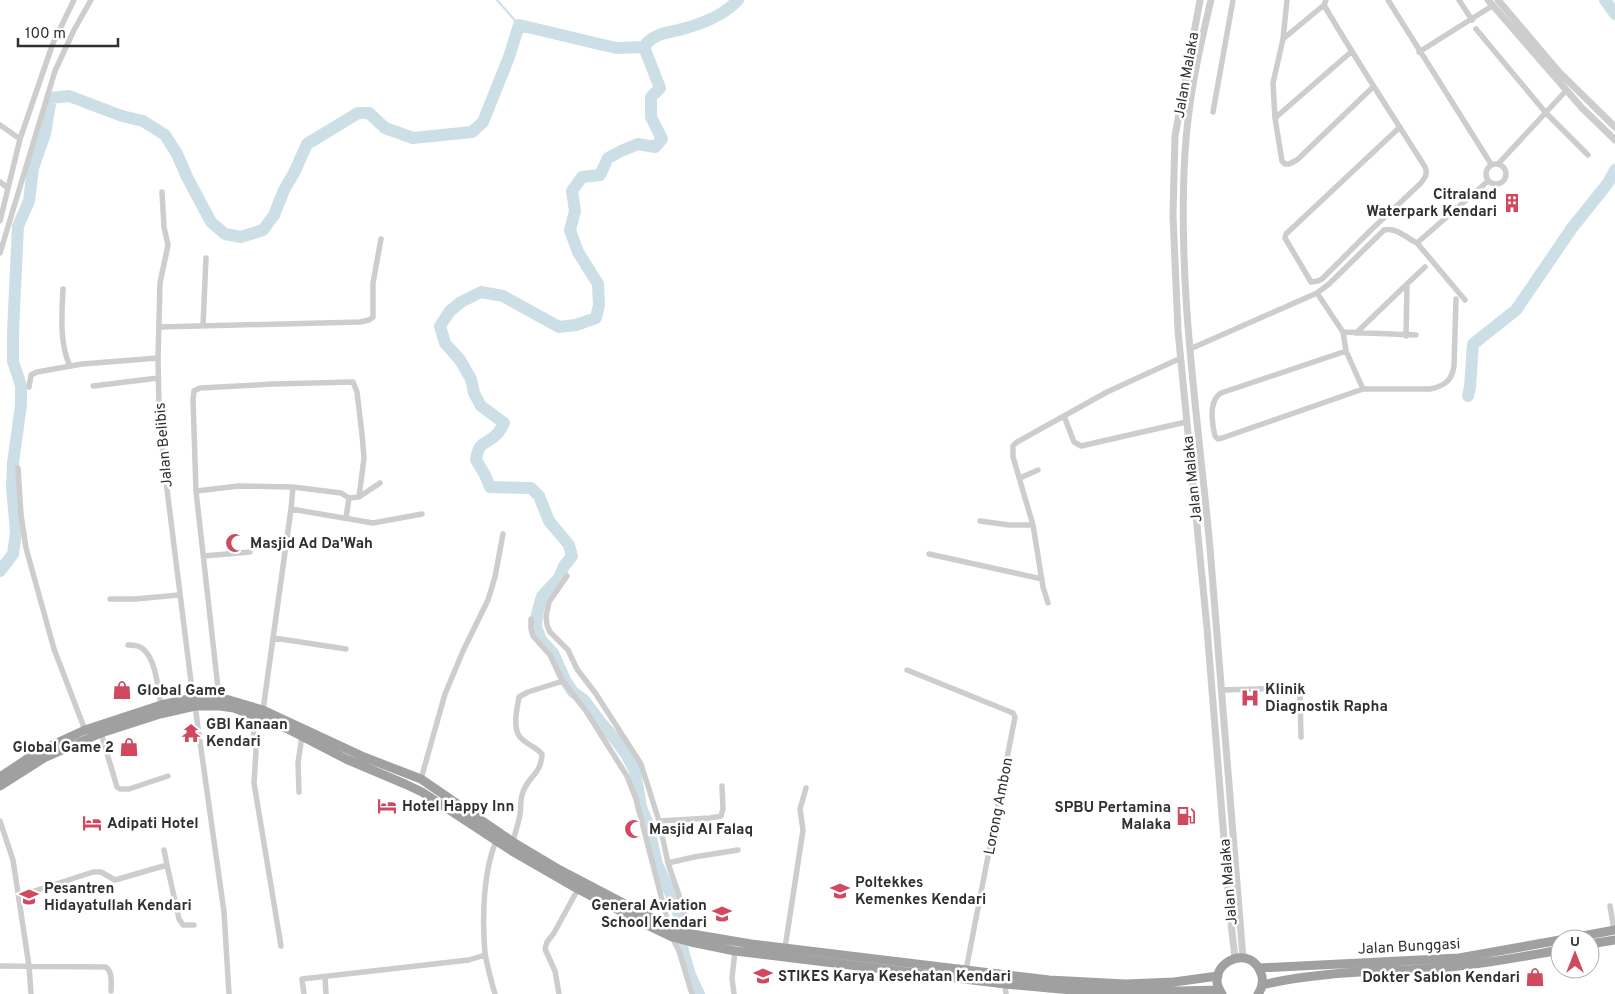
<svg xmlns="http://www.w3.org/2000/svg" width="1615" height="994" font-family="Overpass,sans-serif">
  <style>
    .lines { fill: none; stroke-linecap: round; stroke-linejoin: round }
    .stream { stroke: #ccdfe7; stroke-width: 2 }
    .river { stroke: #ccdfe7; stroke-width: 12 }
    .minor { stroke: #cdcdcd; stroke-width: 5.5 }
    .tertiary { stroke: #cdcdcd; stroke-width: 7 }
    .trunk { stroke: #a0a0a0; stroke-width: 9 }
    .labels { text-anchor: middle; stroke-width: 5; stroke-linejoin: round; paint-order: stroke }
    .street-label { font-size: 15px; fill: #303030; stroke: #fff }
    .poi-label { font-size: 15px; font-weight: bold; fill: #303030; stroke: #fff; text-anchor: start }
  </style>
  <rect width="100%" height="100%" fill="#fff"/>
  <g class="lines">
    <path class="stream" d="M497,0L519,25"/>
    <path class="river" d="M1605,0L1615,14
      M644,47L660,88L651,97V117L662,139L655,147L638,144L621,151L608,158L600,175L582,177L572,191L575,211L570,230L578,252L598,284L599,305L596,318L576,325L559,327L503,296L481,292L461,302L450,311L440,326L445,343L460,360L471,379L474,393L481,406L504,423C502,426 500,431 497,434C486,446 479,439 476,460L485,475L490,487L531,488L539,496L549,521L569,545L572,556L564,566L559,578L542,596L537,614L536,627L541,640L553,653L565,680L573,692L584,700L602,724L615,739L626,754L635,771L641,807L648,824L657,864L678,910L683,951L690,975L699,994
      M1468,396L1470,387L1473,344L1516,310L1572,228L1608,183L1615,170
      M0,571L13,554L16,532L12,487L13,463L21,405V386L13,361V332L18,226L29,201L33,168L45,134L51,98L69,96L122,116L143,121L165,135L177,154L187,177L211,222L225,234L241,237L263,230L274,215L284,190L294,173L307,144L358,113H369L385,128L413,138L472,132L483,122L509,57L519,25L616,48L644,47C653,32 671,33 686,28C704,23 725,14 738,0"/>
    <path class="minor" d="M1326,0L1324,5C1356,60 1391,113 1425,167C1428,174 1425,178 1420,184L1372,229L1322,279L1318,281L1311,282L1285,238L1286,234L1400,127
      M1388,0L1491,164
      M1459,0L1472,20
      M1476,29L1546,113L1588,155
      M1283,39L1287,0
      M1351,52L1275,118L1282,161L1285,164H1289L1297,160L1373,87
      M1419,52L1492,6
      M1213,112L1233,0
      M1275,118L1273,83L1283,39L1324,5
      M0,125L20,139
      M1486 174a10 10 0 1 1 20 0a10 10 0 1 1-20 0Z
      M1498,164L1563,94
      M0,182L8,188
      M162,192L164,227L168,245L160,283L158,358L159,410L164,465L193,698
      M0,221L20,139L53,43L74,0
      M1417,243L1465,300
      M0,253L55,71L74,30L91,0
      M63,289C62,313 59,343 70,366
      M1317,293L1343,332L1346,351L1363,389H1430C1444,386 1452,381 1454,366L1456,299
      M203,326L206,258
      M159,327L360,322L369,320L373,317V283L381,239
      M1343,332L1416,335
      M1356,333L1407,284
      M1406,336L1407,284L1425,267
      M1190,349L1317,293L1329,284L1384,230C1396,227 1407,238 1417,243L1488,181
      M1346,351L1221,393C1208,401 1212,423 1215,436L1218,439L1222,438L1363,389
      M93,386L158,378
      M29,387L31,375L37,372L82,364L158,358
      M1064,416L1074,442L1081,446L1186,422
      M18,468L21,515L26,548L54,649L85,730
      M1020,478L1038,470
      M293,487L341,493L349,498
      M196,491L239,486L293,487L291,509
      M346,518L349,498L359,497L380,483
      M980,521L1009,525H1033
      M929,554L1042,579
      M204,556L250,552
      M567,576L549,602L546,616L547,625L550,632L568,650L577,669L596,694L641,764L659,821L668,863
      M110,599H135L179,595
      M1048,603L1043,587L1033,525L1013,457V446L1017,442L1107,392L1181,358
      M531,619V629L533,636L550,655L563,681L586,711L627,776L636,799L669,927
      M274,638L346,649
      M128,645C133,645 139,645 143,649C156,659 158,689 161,705
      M907,670L1013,713L1015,717L966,970
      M1222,690L1285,688L1296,689L1299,692L1300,697L1301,737
      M219,697L196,491L193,400L194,391L200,388L274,384L353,382L357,392L362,434L364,458L359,497
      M195,706L224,912L229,994
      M263,710L291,509L373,523L422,514
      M251,714L256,751L254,783L281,946
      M101,733L117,787L120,789H129L168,776
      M421,779L445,694L463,651L488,600L495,577L503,534
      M299,792L298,763L302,736
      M0,821L13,860L29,966L31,994
      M659,821L710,818L721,816L723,809L722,786
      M513,842C515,833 518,824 520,815C521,807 520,799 523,792C529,775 541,775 542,754C536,747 530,746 523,740C511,731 517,710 519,697L528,692L563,681
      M164,850L167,865
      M19,896L93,872H101L115,880L167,865L179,919L183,925H194
      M1610,906L1614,930
      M692,934L668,863L694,857L738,850
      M672,937L679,951L692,994
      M785,948L803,830L800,809L806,788
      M0,966L106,967C113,973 111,982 111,991
      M325,977L326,994
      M1005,984L1006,994
      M304,994L302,979L469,960L485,955
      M495,994C491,980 487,966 485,953C482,919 483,870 497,839
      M559,994L555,971L545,949L547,942L554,933L578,889
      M734,994L732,978L735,951"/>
    <path class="tertiary" d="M1200,0L1175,136L1173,215L1178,331L1207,628L1230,914L1235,958
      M1211,0C1199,50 1188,101 1185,153C1177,285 1198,417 1210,548C1222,685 1231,821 1243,958
      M1488,0L1582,108L1615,140
      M1498,0L1559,72L1615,127"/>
    <path class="trunk" d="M0,777L39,751L85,730L161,705L193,698L219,697L263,710L364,757L421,779L513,842L560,870L669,927L692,934L751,944L1049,980L1126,984L1174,982L1218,976
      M0,786L44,758L101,733L160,714L195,706H220L234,708L288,729L346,759L405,784L422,792L512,851L578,889L647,925L672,937L691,942L735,951L1005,984L1071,990L1137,992L1220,990
      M1566,939L1615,930
      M1590,944L1615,940
      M1259,968L1459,958L1560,940
      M1262,985C1320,971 1380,972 1440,968C1480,965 1520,957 1560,950
      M1222,994C1202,966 1248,942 1260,971C1264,979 1263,987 1258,994"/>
  </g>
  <defs>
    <g id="building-bare" transform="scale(1.5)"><path d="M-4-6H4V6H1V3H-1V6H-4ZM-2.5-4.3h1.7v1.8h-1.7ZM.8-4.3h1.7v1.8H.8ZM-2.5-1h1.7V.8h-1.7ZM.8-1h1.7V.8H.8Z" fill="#d0495e" stroke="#fff" stroke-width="2.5" paint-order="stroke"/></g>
    <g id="mosque-bare" transform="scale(1.5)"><path d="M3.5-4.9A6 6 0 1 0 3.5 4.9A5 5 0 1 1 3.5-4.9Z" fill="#d0495e" stroke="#fff" stroke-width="2.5" paint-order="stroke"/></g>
    <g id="shop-bare" transform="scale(1.5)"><path d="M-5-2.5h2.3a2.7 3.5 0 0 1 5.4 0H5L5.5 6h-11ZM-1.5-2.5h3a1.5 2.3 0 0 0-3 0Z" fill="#d0495e" stroke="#fff" stroke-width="2.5" paint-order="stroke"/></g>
    <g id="hospital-bare" transform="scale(1.5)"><path d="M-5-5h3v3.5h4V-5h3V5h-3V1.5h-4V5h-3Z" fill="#d0495e" stroke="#fff" stroke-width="2.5" paint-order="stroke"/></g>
    <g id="temple-bare" transform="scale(1.5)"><path d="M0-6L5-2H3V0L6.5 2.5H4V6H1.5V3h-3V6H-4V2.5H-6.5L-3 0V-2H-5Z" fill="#d0495e" stroke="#fff" stroke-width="2.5" paint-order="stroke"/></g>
    <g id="hotel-bare" transform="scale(1.5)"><path d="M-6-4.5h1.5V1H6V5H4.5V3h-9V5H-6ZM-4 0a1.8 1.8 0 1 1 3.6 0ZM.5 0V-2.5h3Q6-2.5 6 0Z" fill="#d0495e" stroke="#fff" stroke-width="2.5" paint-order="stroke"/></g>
    <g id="fuel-bare" transform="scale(1.5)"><path d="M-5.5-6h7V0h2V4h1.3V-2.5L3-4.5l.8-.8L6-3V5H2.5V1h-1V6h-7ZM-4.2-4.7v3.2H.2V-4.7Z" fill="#d0495e" stroke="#fff" stroke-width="2.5" paint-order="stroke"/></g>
    <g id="university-bare" transform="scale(1.5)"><path d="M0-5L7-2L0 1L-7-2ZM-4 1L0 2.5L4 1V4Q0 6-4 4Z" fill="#d0495e" stroke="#fff" stroke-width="2.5" paint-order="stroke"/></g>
    <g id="school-bare" transform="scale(1.5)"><path d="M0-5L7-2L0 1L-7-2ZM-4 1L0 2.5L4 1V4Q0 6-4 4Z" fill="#d0495e" stroke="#fff" stroke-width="2.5" paint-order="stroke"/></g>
  </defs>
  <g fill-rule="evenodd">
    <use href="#building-bare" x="1512" y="203"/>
    <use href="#mosque-bare" x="235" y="543"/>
    <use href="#shop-bare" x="122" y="690"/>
    <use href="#hospital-bare" x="1250" y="698"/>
    <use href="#temple-bare" x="191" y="733"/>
    <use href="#shop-bare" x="129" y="747"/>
    <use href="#hotel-bare" x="387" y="806"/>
    <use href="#fuel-bare" x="1186" y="816"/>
    <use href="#hotel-bare" x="92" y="823"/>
    <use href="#mosque-bare" x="634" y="829"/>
    <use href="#university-bare" x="840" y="891"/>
    <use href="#school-bare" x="29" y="897"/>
    <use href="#school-bare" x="722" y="914"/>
    <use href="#university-bare" x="763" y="976"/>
    <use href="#shop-bare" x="1535" y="977"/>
  </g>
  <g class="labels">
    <g class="street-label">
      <text transform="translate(1186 75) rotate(-80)" y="5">Jalan Malaka</text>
      <text transform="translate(163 445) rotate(-95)" y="5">Jalan Belibis</text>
      <text transform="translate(1192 479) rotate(-96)" y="5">Jalan Malaka</text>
      <text transform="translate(998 806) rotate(-79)" y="5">Lorong Ambon</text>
      <text transform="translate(1228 882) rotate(-95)" y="5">Jalan Malaka</text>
      <text transform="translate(1409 946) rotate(-3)" y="5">Jalan Bunggasi</text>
    </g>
    <g class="poi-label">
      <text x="1497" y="199" text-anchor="end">Citraland<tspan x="1497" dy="17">Waterpark Kendari</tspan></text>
      <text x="250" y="548">Masjid Ad Da'Wah</text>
      <text x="1265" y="694">Klinik<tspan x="1265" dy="17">Diagnostik Rapha</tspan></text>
      <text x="137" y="695">Global Game</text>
      <text x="206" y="729">GBI Kanaan<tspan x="206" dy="17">Kendari</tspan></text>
      <text x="114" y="752" text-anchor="end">Global Game 2</text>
      <text x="402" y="811">Hotel Happy Inn</text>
      <text x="1171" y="812" text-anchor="end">SPBU Pertamina<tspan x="1171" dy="17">Malaka</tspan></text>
      <text x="107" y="828">Adipati Hotel</text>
      <text x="649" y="834">Masjid Al Falaq</text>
      <text x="855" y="887">Poltekkes<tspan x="855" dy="17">Kemenkes Kendari</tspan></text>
      <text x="44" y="893">Pesantren<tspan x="44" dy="17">Hidayatullah Kendari</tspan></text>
      <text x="707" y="910" text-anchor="end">General Aviation<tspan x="707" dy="17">School Kendari</tspan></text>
      <text x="778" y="981">STIKES Karya Kesehatan Kendari</text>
      <text x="1520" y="982" text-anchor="end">Dokter Sablon Kendari</text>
    </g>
  </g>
  <g transform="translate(1575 954)"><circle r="24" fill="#ffffff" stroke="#acacac"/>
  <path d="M0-4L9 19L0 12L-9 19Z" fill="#d0495e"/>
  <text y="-8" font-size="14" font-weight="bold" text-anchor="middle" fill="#303030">U</text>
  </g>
  <path d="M18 38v8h100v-8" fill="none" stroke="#303030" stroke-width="2.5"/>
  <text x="25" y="38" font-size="15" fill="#303030" stroke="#ffffff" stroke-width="4" paint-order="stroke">100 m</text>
</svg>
